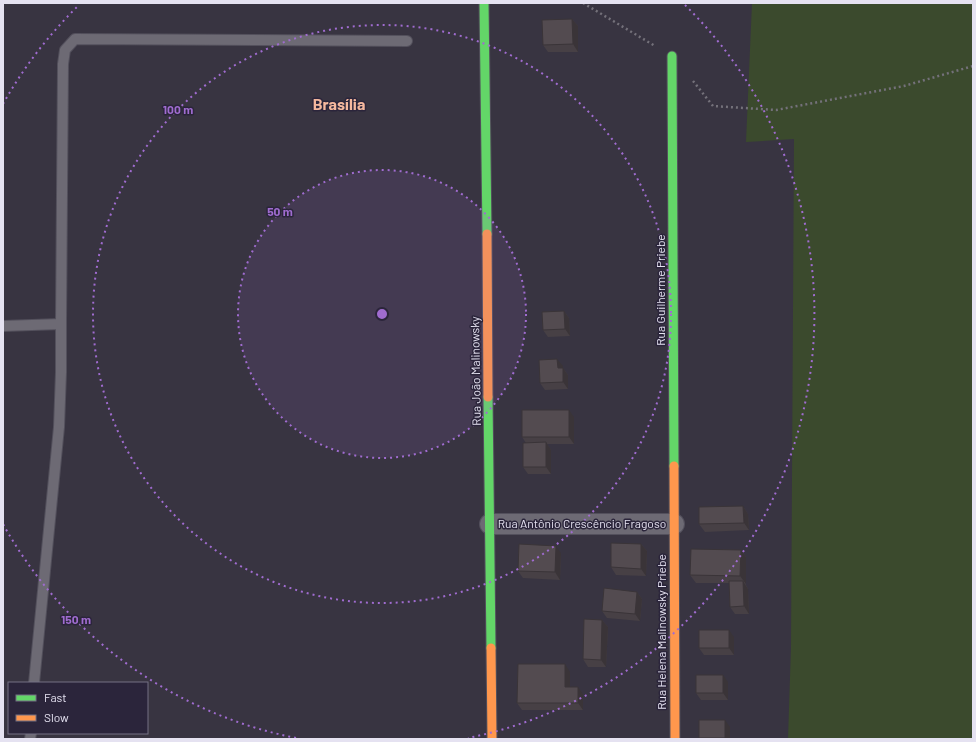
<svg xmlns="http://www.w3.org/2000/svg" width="976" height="742" font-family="Barlow,sans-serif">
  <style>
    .green { fill: #3b4a2d }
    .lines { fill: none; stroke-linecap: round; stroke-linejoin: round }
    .lane-casing { stroke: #53505c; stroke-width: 12 }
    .street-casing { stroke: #53505c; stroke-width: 22 }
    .fast-casing { stroke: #53505c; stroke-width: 11 }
    .slow-casing { stroke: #53505c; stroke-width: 11 }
    .path { stroke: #74717a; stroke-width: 2.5; stroke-dasharray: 2 3; stroke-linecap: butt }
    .lane { stroke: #6d6a74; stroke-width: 10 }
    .street { stroke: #6d6a74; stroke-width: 20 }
    .fast { stroke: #63d668; stroke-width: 9 }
    .slow { stroke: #ff974d; stroke-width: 9 }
    .wall { fill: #474045 }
    .shaded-wall { fill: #3a3438 }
    .building { fill: #534b50; stroke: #3a3438 }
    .ring { fill: none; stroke: #a06cd0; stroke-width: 2; stroke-dasharray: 2 4 }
    .labels { text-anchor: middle; stroke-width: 3; stroke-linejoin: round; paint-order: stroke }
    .street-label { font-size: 12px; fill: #e5e2f1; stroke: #2b253b }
    .district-label { font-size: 16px; font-weight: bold; fill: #f5b89e; stroke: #2b253b }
    .centre { fill: #a06cd0; stroke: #2b253b; stroke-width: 2 }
    .ring-label { font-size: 12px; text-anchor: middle; font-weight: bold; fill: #a06cd0; stroke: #2b253b; stroke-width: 3; stroke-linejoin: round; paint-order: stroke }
  </style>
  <rect width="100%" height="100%" fill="#383441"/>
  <path class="green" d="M752,3H973V739H788L791,647L794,139L746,142Z"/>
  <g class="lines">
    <g class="lane-casing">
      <path id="lane" d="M61,324L63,64L65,50L75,39L407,41
        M3,326L61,324V372L59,427L34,683
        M30,739L31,733"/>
    </g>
    <g class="street-casing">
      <path id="street" d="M490,524H674"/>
    </g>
    <g class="fast-casing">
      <path id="fast" d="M484,3L487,234
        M672,56L674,466
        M488,397L491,648"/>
    </g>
    <g class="slow-casing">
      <path id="slow" d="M487,234L488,397
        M674,466L675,739
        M491,648L492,739"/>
    </g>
    <path class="path" d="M583,3L655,46
      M693,81L713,106L776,110L904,86L973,66"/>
    <use href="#lane" class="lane"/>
    <use href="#street" class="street"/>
    <use href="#fast" class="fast"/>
    <use href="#slow" class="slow"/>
  </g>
  <path class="wall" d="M572,19L578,26V52H548L543,45Z
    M564,311L569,318L570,336L548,337L543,330Z
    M563,366V368L568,375V389L545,390L540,383Z
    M574,417V444H547L551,450V474H528L523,467L526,443L522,437Z
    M743,506L748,514L749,530L705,532L699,524Z
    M641,544L647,551L646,576L616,575L611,567Z
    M741,550L746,557V584L745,583L748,589L749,614H735L730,607L729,583H696L690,575Z
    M561,553L560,580L523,578L518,571Z
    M637,592L642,599L640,621L607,618L602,611Z
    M602,620L608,627L606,667H588L583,659Z
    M734,637V655H704L699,648Z
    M570,672V687L583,694V710H522L517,703Z
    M728,682V700H701L696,693Z
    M730,727V739H700L699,738Z"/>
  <path class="shaded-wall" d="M572,19L578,26V52L573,44Z
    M564,311L569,318L570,336L565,329Z
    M557,359L563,366V375L558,368Z
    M563,368L568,375V389L563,382Z
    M569,410L574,417V444L569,437Z
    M546,442L551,450V474L546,467Z
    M743,506L748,514L749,530L744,523Z
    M641,544L647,551L646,576L641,569Z
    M556,546L561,553L560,580L555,572Z
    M741,550L746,557V584L740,576Z
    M743,581L748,589L749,614L744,606Z
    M637,592L642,599L640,621L635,614Z
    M602,620L608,627L606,667L601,660Z
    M729,630L734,637V655L729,648Z
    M565,664L570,672V694L565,687Z
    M723,675L728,682V700L723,693Z
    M578,687L583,694V710L578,703Z
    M725,720L730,727V739H726L725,738Z"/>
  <path class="building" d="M572,19L573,44L543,45L542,20Z
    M564,311L565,329L543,330L542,312Z
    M557,359L558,368H563V382L540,383L539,360Z
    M522,410H569V437H522Z
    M546,442V467H523V443Z
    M743,506L744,523L699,524V507Z
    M611,543L641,544V569L611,567Z
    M519,544L556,546L555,572L518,571Z
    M691,549L741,550L740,576L690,575Z
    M729,581H743L744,606L730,607Z
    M604,588L637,592L635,614L602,611Z
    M584,619L602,620L601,660L583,659Z
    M699,630H729V648H699Z
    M518,664H565V687H578V703H517Z
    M696,675H723V693H696Z
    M699,720H725V738H699Z"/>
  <circle cx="382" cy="314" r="144" fill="#a06cd0" fill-opacity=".12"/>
  <g class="ring">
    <circle cx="382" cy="314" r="144"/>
    <circle cx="382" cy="314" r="289"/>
    <path d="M296 738A433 433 0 0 1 3 524M3 104A433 433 0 0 1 79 5M685 5A433 433 0 0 1 468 738"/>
  </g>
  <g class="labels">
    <g class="street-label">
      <text transform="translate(661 290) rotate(-90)" y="4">Rua Guilherme Priebe</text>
      <text transform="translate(476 371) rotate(-91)" y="4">Rua João Malinowsky</text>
      <text x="582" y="528">Rua Antônio Crescêncio Fragoso</text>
      <text transform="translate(662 632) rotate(-90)" y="4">Rua Helena Malinowsky Priebe</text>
    </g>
    <g class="district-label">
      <text x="339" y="110">Brasília</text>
    </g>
  </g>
  <circle cx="382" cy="314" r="6" class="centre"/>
  <g class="ring-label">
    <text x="178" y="114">100 m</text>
    <text x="280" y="216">50 m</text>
    <text x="76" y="624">150 m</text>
  </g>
  <rect width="976" height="742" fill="none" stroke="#e5e2f1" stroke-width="8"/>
  <rect x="8" y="682" width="140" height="52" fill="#2b253b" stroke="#757184"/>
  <rect x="16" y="695" width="20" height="6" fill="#63d668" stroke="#757184"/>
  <text x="44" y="702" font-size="12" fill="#e5e2f1">Fast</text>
  <rect x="16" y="715" width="20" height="6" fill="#ff974d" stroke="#757184"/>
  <text x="44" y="722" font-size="12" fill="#e5e2f1">Slow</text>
</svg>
